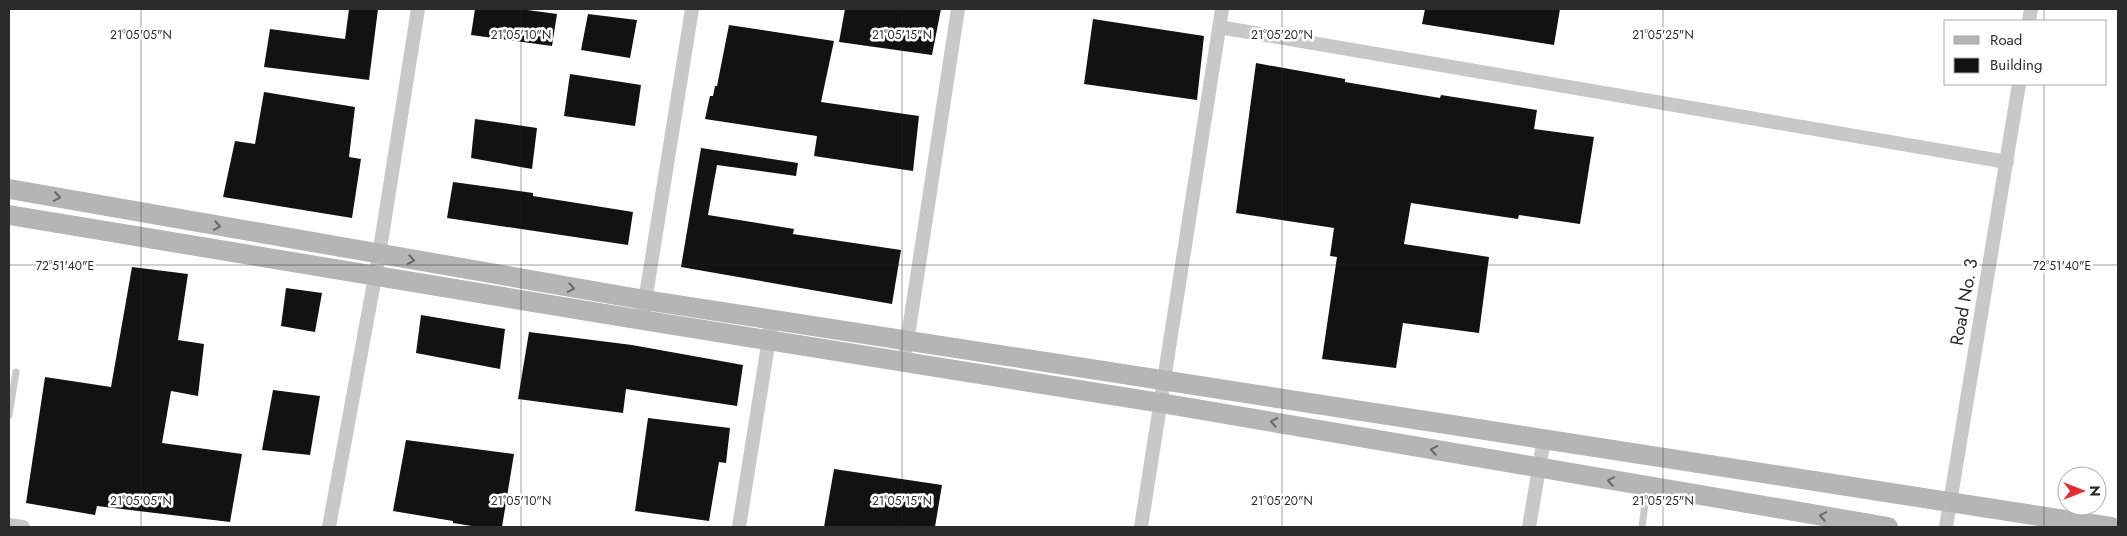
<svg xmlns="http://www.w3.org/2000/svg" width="2127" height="536" font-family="Jost,sans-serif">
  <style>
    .building { fill: #121212 }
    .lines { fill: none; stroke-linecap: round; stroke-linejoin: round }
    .service { stroke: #c8c8c8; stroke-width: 7 }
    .minor { stroke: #c8c8c8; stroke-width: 14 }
    .secondary { stroke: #b5b5b5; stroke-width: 20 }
    .oneway { stroke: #696969 }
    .ticks { fill: none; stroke: #2b2b2b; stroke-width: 1; stroke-opacity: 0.45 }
    .labels { text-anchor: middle; stroke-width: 5; stroke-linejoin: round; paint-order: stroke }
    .street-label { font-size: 18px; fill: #2b2b2b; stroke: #fff }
    .ticks-label { font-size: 12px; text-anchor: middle; fill: #2b2b2b; stroke: #fff; stroke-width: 5; stroke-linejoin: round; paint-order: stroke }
  </style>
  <rect width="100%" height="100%" fill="#fff"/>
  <path class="building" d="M349,9H378L369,80L264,67L270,29L345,39Z
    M475,9H520L557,14L552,46L471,35Z
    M845,9H941L932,55L839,42Z
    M1425,9H1560L1554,45L1422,24Z
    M588,14L637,20L630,58L581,50Z
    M1093,19L1204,36L1197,100L1084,84Z
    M729,25L834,41L821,102L919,116L913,171L814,156L817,136L705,119L710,96H713L715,86H717Z
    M1256,63L1345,79V82L1440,98L1441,95L1537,110L1534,129L1594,137L1580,224L1519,215L1518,219L1411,203L1404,244L1489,257L1479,333L1403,323L1396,368L1322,359L1337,257L1330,256L1334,228L1236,213Z
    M570,74L641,85L635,126L564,116Z
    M264,92L355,107L349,157L361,159L352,218L223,197L235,141L255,144Z
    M475,119L537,128L532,169L471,158Z
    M701,148L798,163L796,176L717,165L708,215L794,229L793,234L901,250L892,304L681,267Z
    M453,182L533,193V196L633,212L628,245L447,218Z
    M132,267L188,274L178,340L204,344L198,396L171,391L162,443L242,454L230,522L97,506L95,515L26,503L45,377L111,387Z
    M286,288L322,293L315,332L281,326Z
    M421,315L505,329L500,369L416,353Z
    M529,332L632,345L743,365L737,406L626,389L623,413L518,399Z
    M273,390L320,396L310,455L262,450Z
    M648,418L730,428L726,463L719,462L709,521L635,511Z
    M406,440L514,454L502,527H478L453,523V521L393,511Z
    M834,469L942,485L935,527H824Z"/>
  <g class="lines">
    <path class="service" d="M9,415L16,372
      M1642,527L1647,487"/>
    <path class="minor" d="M2029,21L2031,9
      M1219,27L2007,162
      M642,320L692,9
      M906,349L958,9
      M9,525L23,527
      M329,527L379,255L418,9
      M739,527L772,320
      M1141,527L1222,9
      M1529,527L1544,439
      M1946,527L2019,84"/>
    <path class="secondary" d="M9,189L645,300L2111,527
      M9,215L642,320L1161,403L1888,527"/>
  </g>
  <defs><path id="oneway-chevron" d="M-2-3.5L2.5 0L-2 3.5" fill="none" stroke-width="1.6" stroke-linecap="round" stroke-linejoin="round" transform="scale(1.25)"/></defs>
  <g class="oneway">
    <use href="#oneway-chevron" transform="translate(57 197) rotate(10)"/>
    <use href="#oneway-chevron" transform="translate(217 226) rotate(10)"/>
    <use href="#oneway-chevron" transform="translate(411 260) rotate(10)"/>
    <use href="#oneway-chevron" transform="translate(571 288) rotate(10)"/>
    <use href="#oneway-chevron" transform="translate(1274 422) rotate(-170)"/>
    <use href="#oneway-chevron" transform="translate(1434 450) rotate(-170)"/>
    <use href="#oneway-chevron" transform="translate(1611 481) rotate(-170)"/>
    <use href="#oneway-chevron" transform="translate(1823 516) rotate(-170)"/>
  </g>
  <path class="ticks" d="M141,9V527M521,9V527M902,9V527M1282,9V527M1663,9V527M2044,9V21M2044,84V527M9,265H2118"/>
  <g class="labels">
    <g class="street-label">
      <text transform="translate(1964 302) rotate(-80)" y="6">Road No. 3</text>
    </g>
  </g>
  <g class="ticks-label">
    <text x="141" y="39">21°05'05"N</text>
    <text x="521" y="39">21°05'10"N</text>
    <text x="902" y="39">21°05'15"N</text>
    <text x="1282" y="39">21°05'20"N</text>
    <text x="1663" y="39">21°05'25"N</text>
    <text x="2062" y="270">72°51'40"E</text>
    <text x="65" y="270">72°51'40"E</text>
    <text x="141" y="505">21°05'05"N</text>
    <text x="521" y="505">21°05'10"N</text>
    <text x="902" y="505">21°05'15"N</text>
    <text x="1282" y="505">21°05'20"N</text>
    <text x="1663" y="505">21°05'25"N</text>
  </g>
  <rect width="2127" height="536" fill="none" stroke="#2b2b2b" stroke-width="20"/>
  <rect x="1944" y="20" width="162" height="65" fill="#ffffff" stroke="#aaaaaa"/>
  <rect x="1954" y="36" width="25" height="8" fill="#b5b5b5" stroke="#aaaaaa"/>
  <text x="1990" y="45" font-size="15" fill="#2b2b2b">Road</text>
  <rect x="1954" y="58" width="25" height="15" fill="#121212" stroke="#aaaaaa"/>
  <text x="1990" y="70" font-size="15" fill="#2b2b2b">Building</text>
  <g transform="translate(2082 491) rotate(90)"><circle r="24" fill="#ffffff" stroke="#aaaaaa"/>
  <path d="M0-4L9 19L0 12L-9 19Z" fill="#e52b32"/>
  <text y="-8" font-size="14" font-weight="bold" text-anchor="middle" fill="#2b2b2b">N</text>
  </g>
</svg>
